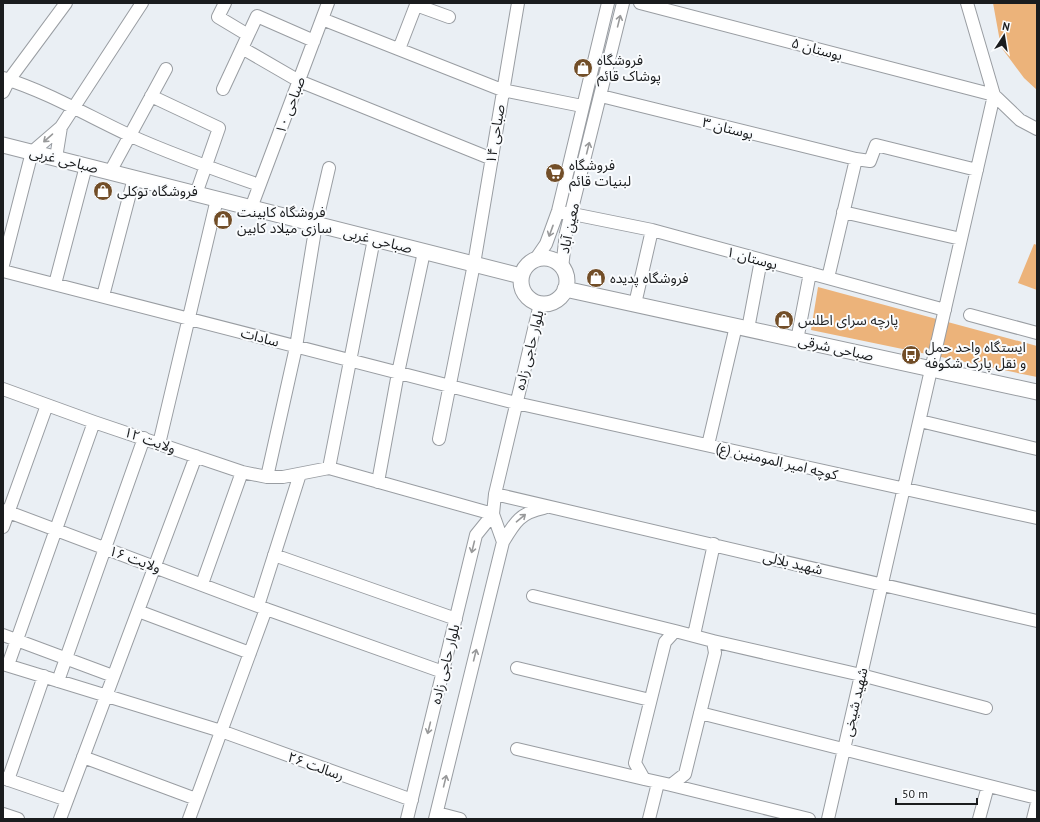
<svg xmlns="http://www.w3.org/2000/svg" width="1040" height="822" font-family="'PT Sans','Noto Sans Arabic',sans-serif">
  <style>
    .green { fill: #ecb37a }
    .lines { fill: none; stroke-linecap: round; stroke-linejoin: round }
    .minor-casing { stroke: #999da2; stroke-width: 14 }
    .major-casing { stroke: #999da2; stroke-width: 17 }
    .minor { stroke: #fff; stroke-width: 12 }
    .major { stroke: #fff; stroke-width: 15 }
    .oneway { stroke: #98999a }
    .labels { text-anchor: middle; stroke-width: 4; stroke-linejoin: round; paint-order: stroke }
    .street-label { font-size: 14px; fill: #1a1c1e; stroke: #fafcfe }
    .poi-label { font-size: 14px; fill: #1a1c1e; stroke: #fafcfe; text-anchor: start }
  </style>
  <rect width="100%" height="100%" fill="#eaeff4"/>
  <path class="green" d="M993,3H1037V90L1024,78L1001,47Z
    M1034,244L1037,245V290L1018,283Z
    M818,287L1037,346V377L811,330Z"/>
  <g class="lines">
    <g class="minor-casing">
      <path id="minor" d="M225,3L218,17L248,35
        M640,3L994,95L1020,120L1037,129
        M322,19L502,90L582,106
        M242,48L299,81L492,159
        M399,49L416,5L449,17
        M3,78C48,92 88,116 131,136C173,155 216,170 259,185
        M223,89L257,16L314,41
        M3,92L9,80L66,3
        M151,96L219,128L196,194
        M601,96L856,159
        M61,127L142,3
        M110,172L166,69
        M251,208L328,3
        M558,211L652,230L945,310
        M843,212L961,239
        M535,260L546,244L558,211L608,3
        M3,265L32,152L61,127L56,158
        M562,268L566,233L623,3
        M3,271L516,403L1037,518
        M828,278L856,159L870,161L876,145L977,170
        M55,284L86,166
        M103,296L134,178
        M635,304L652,230
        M970,315L1037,333
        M748,329L761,260
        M797,340L810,273
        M3,389L94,422L242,472L267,477H283L329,468L493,514
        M920,421L1037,449
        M439,439L474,264L518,3
        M159,444L217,199
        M708,445L736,326
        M329,468L374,239
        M267,477L296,347L316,224L329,168
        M378,482L398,373L424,252
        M495,494L1037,621
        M3,510L266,609L443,672
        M3,527L47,405
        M503,542C515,522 520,513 544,508
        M274,555L456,619
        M202,584L242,472
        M533,596L675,631
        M258,606L300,474
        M138,611L250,653
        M675,631L713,641L715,653L685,774L671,785L644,779L635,763L665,642Z
        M3,635L113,676
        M694,635L714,544
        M713,641L861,675L986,708
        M3,664L221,731L412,800
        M8,665L94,422
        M517,668L650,700
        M58,681L144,438
        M700,713L1037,798
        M517,749L644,779
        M83,757L196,799
        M3,778L67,800
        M8,780L44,676
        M671,785L809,819
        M437,813L460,819
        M3,814L18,819
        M60,819L196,456
        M189,819L266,609
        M407,819L476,535L493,514
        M435,819L503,542L493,514L495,494L540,304
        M649,819L658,783
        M828,819L994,95L967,3
        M979,819L988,786
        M1033,819L1037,803"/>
    </g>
    <g class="major-casing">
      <path id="major" d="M3,145L521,276
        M521 281a23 23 0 1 1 46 0a23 23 0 1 1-46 0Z
        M565,289L1037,392"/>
    </g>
    <use href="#minor" class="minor"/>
    <use href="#major" class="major"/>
  </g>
  <defs><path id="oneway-shaft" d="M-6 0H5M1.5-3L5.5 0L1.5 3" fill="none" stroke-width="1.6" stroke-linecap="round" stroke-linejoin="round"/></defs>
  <g class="oneway">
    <use href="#oneway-shaft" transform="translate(619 21) rotate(-76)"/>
    <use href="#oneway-shaft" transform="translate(48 138) rotate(139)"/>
    <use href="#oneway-shaft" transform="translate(588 148) rotate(-76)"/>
    <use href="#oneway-shaft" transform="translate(551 231) rotate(110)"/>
    <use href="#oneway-shaft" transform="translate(521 518) rotate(-40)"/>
    <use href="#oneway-shaft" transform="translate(473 547) rotate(104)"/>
    <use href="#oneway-shaft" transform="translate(475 655) rotate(-76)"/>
    <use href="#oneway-shaft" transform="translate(429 728) rotate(104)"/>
    <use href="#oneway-shaft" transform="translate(445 781) rotate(-76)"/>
  </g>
  <defs>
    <g id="shop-disc" transform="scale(1)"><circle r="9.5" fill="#724e28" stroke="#fafcfe"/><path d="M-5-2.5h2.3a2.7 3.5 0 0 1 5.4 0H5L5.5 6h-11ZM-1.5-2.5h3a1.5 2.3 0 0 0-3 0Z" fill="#fff"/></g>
    <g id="supermarket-disc" transform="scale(1)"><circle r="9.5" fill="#724e28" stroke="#fafcfe"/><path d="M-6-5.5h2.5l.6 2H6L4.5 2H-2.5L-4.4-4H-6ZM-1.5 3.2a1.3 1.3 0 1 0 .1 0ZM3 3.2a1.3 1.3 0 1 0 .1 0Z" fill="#fff"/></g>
    <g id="bus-disc" transform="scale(1)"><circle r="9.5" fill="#724e28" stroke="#fafcfe"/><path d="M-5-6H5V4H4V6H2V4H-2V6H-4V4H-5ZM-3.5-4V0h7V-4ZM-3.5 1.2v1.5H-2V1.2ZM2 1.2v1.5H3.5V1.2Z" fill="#fff"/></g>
  </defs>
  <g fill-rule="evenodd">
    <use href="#shop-disc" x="583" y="68"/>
    <use href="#supermarket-disc" x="555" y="173"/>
    <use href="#shop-disc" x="103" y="191"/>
    <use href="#shop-disc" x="223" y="220"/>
    <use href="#shop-disc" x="596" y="278"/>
    <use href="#shop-disc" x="784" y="320"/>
    <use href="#bus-disc" x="911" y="355"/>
  </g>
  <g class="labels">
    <g class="street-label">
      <text transform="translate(817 49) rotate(15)" y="5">بوستان ۵</text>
      <text transform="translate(290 105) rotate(-69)" y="5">صباحی ۱۰</text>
      <text transform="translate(728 128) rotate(14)" y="5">بوستان ۳</text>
      <text transform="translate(495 134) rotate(-81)" y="5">صباحی ۱۴</text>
      <text transform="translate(64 160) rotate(14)" y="5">صباحی غربی</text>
      <text transform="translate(569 228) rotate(-78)" y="5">معین آباد</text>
      <text transform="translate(378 240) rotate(14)" y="5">صباحی غربی</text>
      <text transform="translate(752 258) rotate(15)" y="5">بوستان ۱</text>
      <text transform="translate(260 337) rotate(15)" y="5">سادات</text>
      <text transform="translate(836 348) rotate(12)" y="5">صباحی شرقی</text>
      <text transform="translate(529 350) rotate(-76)" y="5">بلوار حاجی زاده</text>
      <text transform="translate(150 440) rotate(19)" y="5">ولایت ۱۲</text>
      <text transform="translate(777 461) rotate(13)" y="5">کوچه امیر المومنین (ع)</text>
      <text transform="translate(135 559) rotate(20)" y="5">ولایت ۱۶</text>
      <text transform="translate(793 563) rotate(13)" y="5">شهید بلالی</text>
      <text transform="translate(445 664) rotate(-76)" y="5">بلوار حاجی زاده</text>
      <text transform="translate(855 702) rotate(-77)" y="5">شهید شیخی</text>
      <text transform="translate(316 766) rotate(20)" y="5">رسالت ۲۶</text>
    </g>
    <g class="poi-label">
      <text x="597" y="65">فروشگاه<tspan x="597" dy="16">پوشاک قائم</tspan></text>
      <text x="569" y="170">فروشگاه<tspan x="569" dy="16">لبنیات قائم</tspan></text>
      <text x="117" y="196">فروشگاه توکلی</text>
      <text x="237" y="217">فروشگاه کابینت<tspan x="237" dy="16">سازی میلاد کابین</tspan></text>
      <text x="610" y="283">فروشگاه پدیده</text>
      <text x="798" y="325">پارچه سرای اطلس</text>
      <text x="925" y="352">ایستگاه واحد حمل<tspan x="925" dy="16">و نقل پارک شکوفه</tspan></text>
    </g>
  </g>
  <rect width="1040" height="822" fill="none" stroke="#1a1c1e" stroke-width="8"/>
  <g transform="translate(1004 36) rotate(12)" stroke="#fafcfe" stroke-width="3" paint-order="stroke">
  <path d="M0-3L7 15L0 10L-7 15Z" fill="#1a1c1e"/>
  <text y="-6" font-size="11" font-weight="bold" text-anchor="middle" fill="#1a1c1e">N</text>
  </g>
  <path d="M896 798v6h81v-6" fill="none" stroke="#1a1c1e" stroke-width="2"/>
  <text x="902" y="798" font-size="12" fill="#1a1c1e" stroke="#fafcfe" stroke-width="3" paint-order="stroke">50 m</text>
</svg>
